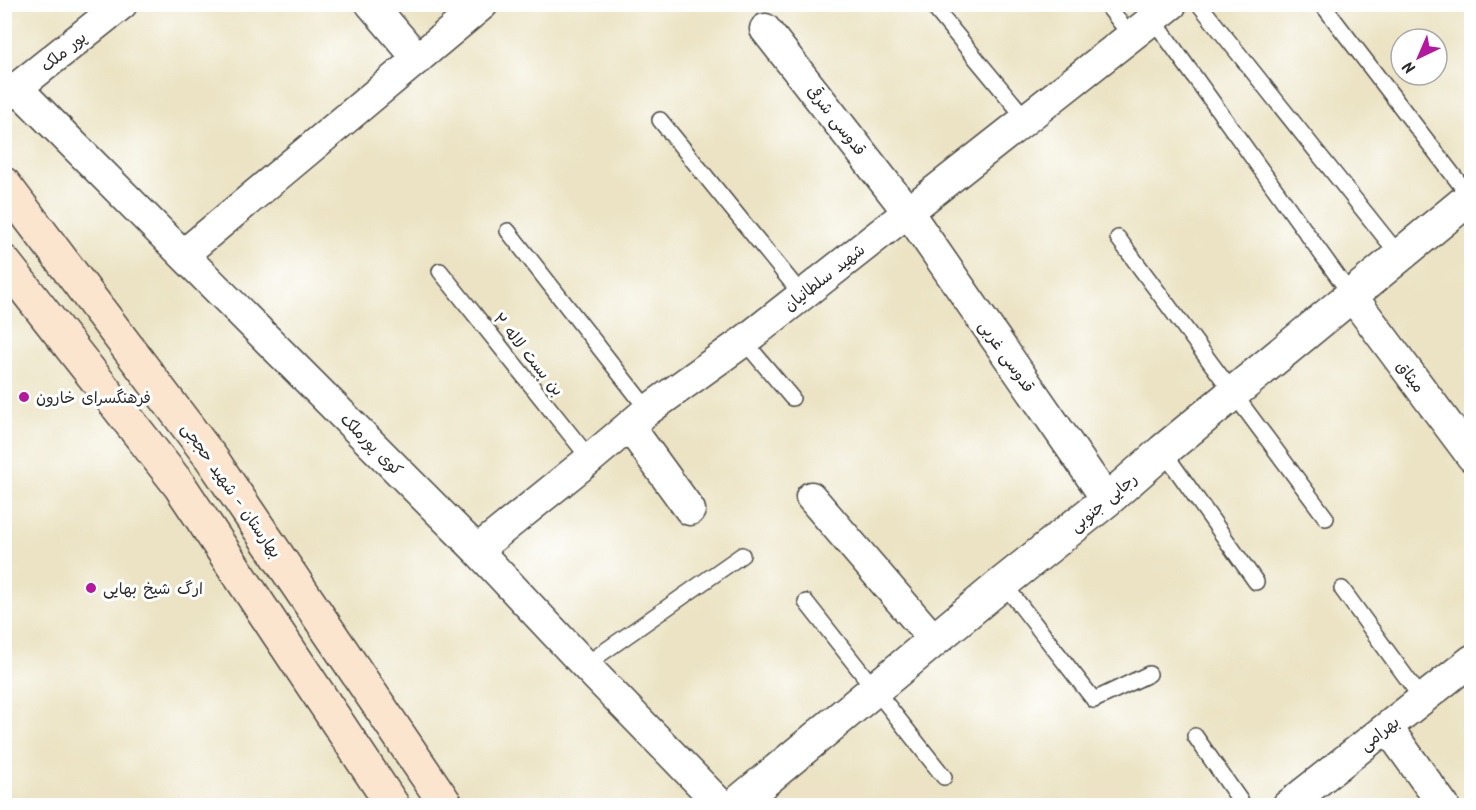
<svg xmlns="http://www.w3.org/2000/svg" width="1476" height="810" font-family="Kalam,'Playpen Sans Arabic',sans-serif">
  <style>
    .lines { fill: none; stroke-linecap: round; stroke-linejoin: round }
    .service-casing { stroke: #484742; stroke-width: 18 }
    .minor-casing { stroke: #484742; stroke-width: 33 }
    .tertiary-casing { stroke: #484742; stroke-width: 36 }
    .secondary-casing { stroke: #484742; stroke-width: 36 }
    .service { stroke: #fff; stroke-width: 15 }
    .minor { stroke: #fff; stroke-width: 30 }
    .tertiary { stroke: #fff; stroke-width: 33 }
    .secondary { stroke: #fbe5cf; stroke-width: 33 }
    .poi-dot { fill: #b5179e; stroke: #fff; stroke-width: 2 }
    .labels { text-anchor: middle; stroke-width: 6; stroke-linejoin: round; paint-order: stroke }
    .street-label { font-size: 16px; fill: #2b2b2b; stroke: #fff }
    .poi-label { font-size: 16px; fill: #2b2b2b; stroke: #fff; text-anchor: start }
  </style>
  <rect width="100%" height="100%" fill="#fff"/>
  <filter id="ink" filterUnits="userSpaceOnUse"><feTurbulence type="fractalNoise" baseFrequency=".0167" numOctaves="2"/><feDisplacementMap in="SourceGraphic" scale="12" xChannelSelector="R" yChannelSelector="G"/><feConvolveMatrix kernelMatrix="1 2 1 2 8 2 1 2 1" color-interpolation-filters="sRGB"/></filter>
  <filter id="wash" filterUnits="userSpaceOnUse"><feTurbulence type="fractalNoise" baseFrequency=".008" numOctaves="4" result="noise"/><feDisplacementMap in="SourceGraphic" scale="24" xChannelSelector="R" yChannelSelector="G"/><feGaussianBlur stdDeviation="1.35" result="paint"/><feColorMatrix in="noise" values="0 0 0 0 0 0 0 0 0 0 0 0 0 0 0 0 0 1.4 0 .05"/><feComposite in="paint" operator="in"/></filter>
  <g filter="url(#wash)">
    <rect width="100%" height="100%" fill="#ebe3c3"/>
  </g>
  <g filter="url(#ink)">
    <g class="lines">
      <g class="service-casing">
        <path id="service" d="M931,4L1026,119
          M1106,4L1131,36
          M1199,4L1399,255
          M1322,4L1470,197
          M1153,19L1351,295
          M660,120L802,295
          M508,231L648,410
          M1118,238L1326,518
          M440,271L590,459
          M744,341L792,398
          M1163,451L1256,582
          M1003,583L1094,700L1149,674
          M1342,589L1422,699
          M806,602L944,777
          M585,665L742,555
          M1195,736L1244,806"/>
      </g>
      <g class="minor-casing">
        <path id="minor" d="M371,4L418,59
          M765,29L908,212L1107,500
          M17,88L477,550L585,665L722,806
          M4,98L122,4
          M184,254L483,4
          M1351,295L1472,457
          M629,426L690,510
          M811,497L934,640
          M477,550L590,459L648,410L744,341L1172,4
          M1387,727L1444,806
          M1287,806L1472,660"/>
      </g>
      <g class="tertiary-casing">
        <path id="tertiary" d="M734,806L1003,583L1107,500L1163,451L1472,196"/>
      </g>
      <g class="secondary-casing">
        <path id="secondary" d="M4,184L212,459L447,806
          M4,262L180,486L393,806"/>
      </g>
      <use href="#service" class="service"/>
      <use href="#minor" class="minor"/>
      <use href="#tertiary" class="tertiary"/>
      <use href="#secondary" class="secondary"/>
    </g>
  </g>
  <g class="poi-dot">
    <circle cx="24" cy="397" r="6"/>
    <circle cx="91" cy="588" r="6"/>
  </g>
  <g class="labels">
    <g class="street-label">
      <text transform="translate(63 51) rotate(-39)" y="6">پور ملک</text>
      <text transform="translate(837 120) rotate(52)" y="6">قدوسی شرقی</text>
      <text transform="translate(824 277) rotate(-38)" y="6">شهید سلطانیان</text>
      <text transform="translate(529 354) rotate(51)" y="6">بن بست لاله ۲</text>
      <text transform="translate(1007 356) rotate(55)" y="6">قدوسی غربی</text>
      <text transform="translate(1411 376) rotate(53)" y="6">میثاق</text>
      <text transform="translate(372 444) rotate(45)" y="6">کوی پورملک</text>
      <text transform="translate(232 490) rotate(55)" y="6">بهارستان - شهید حججی</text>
      <text transform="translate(1103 502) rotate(-40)" y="6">رجایی جنوبی</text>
      <text transform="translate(1379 733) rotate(-38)" y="6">بهرامی</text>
    </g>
    <g class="poi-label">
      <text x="36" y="403">فرهنگسرای خارون</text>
      <text x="103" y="594">ارگ شیخ بهایی</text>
    </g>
  </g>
  <rect width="1476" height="810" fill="none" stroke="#fff" stroke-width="24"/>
  <g transform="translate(1419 57) rotate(224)"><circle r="28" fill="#ffffff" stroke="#aaaaaa" stroke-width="1.5"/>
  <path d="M0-4.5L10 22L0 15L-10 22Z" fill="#b5179e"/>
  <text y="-9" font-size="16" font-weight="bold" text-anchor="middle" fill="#2b2b2b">N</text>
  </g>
</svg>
